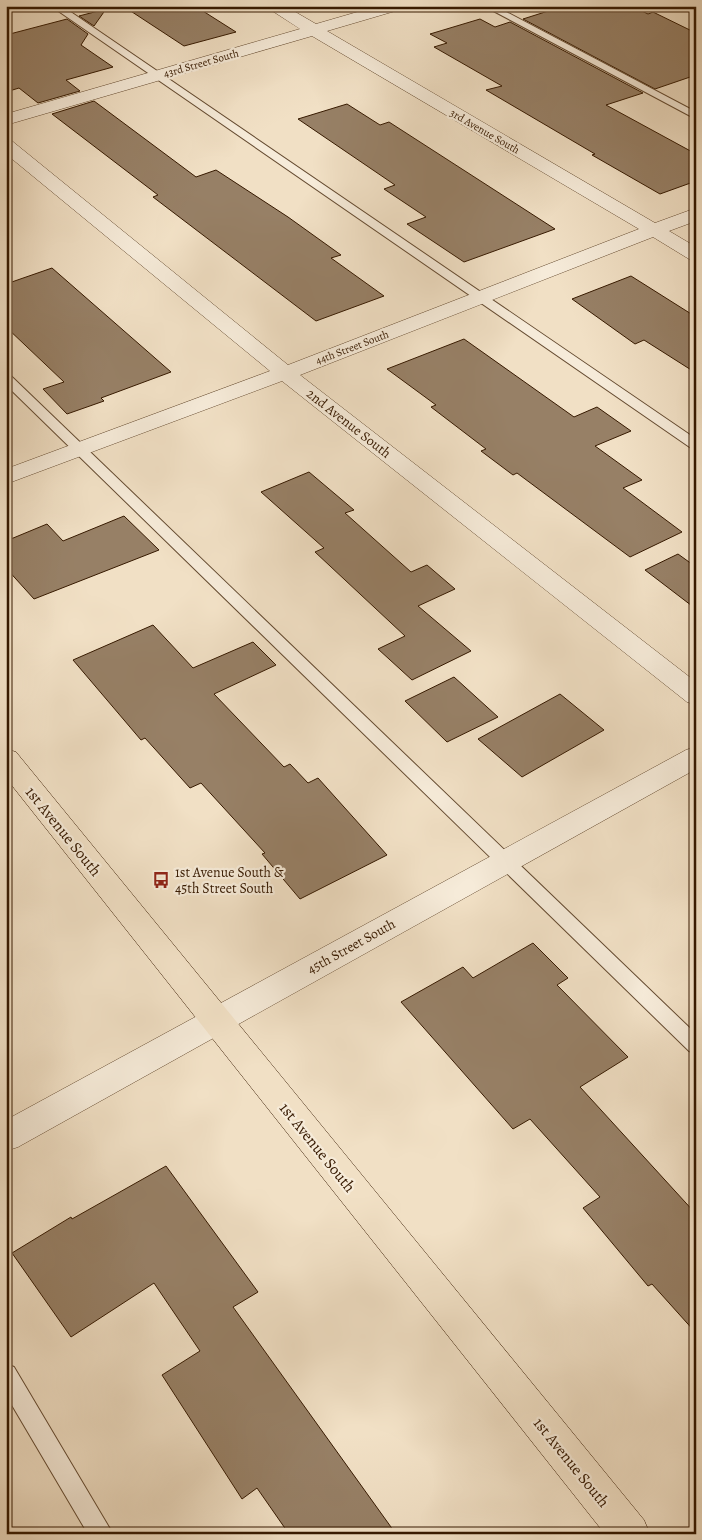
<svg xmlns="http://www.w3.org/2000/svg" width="702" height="1540" font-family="Alegreya,serif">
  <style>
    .building { fill: #978066; stroke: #361900 }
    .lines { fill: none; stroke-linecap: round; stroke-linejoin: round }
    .service-casing { stroke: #654b31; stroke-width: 2 }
    .minor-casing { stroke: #654b31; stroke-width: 1 }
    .primary-casing { stroke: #361900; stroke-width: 1 }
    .service { fill: #f6ebd9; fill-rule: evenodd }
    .minor { fill: #f6ebd9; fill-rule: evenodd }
    .primary { fill: #f1e0c5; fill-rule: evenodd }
    .labels { text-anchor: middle; stroke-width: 4.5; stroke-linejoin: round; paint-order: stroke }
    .far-street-label { font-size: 11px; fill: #361900; stroke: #f6ebd9 }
    .street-label { font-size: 14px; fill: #361900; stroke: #f6ebd9 }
    .poi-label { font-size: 14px; fill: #361900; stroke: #f6ebd9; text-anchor: start }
    .near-street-label { font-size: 16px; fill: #361900; stroke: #f6ebd9 }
  </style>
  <rect width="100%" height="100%" fill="#f1e0c5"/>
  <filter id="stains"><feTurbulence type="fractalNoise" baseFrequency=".004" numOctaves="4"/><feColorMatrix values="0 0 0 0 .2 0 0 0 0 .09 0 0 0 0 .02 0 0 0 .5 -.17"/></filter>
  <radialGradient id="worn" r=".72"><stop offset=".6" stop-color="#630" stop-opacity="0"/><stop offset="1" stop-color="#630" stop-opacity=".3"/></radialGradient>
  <path class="building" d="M123,6H195L236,32L184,46Z
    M564,6H632L648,14L653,12L696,33V75L655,89L523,19Z
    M106,9L94,26L79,16Z
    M67,19L88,34L81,45L113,67L66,80L80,91L38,103L19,88L6,92V35Z
    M480,19L495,27L510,22L643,93L606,105L696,154V181L660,194L592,155L595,154L486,90L502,86L434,47L447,43L430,34Z
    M94,101L196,177L216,170L288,217L341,255L331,258L384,296L316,321L153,197L158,195L52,114Z
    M347,104L380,125L389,122L555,229L464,262L407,224L426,217L384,189L395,185L298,119Z
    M52,268L171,372L101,398L104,401L67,414L43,389L64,382L6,327V284Z
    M631,276L696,317V373L644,340L635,344L572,299Z
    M464,339L574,417L597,407L631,431L595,446L642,480L623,488L682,532L630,557L517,473L513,475L481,451L486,449L431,407L436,405L387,369Z
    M309,472L354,510L345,513L411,572L427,565L455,589L418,606L471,651L412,680L378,649L405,636L315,552L324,548L261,492Z
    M124,516L159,550L34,599L6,568V541L47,524L63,541Z
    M678,554L696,567V609L645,570Z
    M153,625L193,668L253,642L276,665L214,694L284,767L290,764L308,783L318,778L387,855L300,899L262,854L265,853L201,783L190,788L145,738L141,740L73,660Z
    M454,677L498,717L447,742L405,701Z
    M560,694L604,730L522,777L478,739Z
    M533,943L568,978L557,985L628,1057L580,1087L696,1214V1333L652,1284L648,1286L583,1208L600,1197L530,1119L513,1129L401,1002L463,967L473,978Z
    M166,1166L258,1292L233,1307L396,1534H289L257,1488L242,1499L162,1375L200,1351L154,1283L71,1337L12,1253L71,1217L72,1219Z"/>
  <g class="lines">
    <g class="service-casing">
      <path id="service" d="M51,6H62L696,439V449L691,448Z
        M484,6H495L696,112V119Z
        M6,374L10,375L696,1034V1054L689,1051L6,385Z
        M6,1364L14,1367L113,1534H88L6,1395Z"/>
    </g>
    <g class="minor-casing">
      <path id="minor" d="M265,6H285L316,24L378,6H404L402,9L327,31L655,223L696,208V221L669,231L696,247V261L689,259L653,237L300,375L696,682V705L687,702L282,381L6,484V469L270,371L6,154V140L12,141L288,365L639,229L312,36L6,125V114L300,29Z
        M696,747V769L18,1147L6,1151V1120L686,750Z"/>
    </g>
    <g class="primary-casing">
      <path id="primary" d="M6,749L16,752L644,1520L650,1534H605L6,778Z"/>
    </g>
    <use href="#service" class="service"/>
    <use href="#minor" class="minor"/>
    <use href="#primary" class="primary"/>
  </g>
  <defs>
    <g id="bus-bare" transform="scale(1.35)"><path d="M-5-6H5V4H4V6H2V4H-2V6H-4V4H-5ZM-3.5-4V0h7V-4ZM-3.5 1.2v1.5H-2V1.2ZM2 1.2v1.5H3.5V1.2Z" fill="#8f2418" stroke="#f6ebd9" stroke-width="2.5" paint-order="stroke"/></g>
  </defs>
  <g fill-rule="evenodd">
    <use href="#bus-bare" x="161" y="880"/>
  </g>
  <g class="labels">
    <g class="far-street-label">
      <text transform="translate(201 63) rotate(-16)" y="4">43rd Street South</text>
      <text transform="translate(485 131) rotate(30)" y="4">3rd Avenue South</text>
      <text transform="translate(352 347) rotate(-21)" y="4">44th Street South</text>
    </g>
    <g class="street-label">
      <text transform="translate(349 423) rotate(38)" y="5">2nd Avenue South</text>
      <text transform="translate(351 946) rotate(-29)" y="5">45th Street South</text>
    </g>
    <g class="poi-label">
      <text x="175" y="877">1st Avenue South &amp;<tspan x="175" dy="16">45th Street South</tspan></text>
    </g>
    <g class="near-street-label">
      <text transform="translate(64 831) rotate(51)" y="6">1st Avenue South</text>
      <text transform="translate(318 1147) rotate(51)" y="6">1st Avenue South</text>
      <text transform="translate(572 1462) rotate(51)" y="6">1st Avenue South</text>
    </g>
  </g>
  <rect width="702" height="1540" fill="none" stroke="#f1e0c5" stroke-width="25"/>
  <rect x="8" y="8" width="687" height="1525" fill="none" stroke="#361900" stroke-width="2.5"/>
  <rect x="12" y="12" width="677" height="1515" fill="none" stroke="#361900"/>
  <rect width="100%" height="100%" filter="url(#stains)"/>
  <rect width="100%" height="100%" fill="url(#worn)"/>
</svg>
